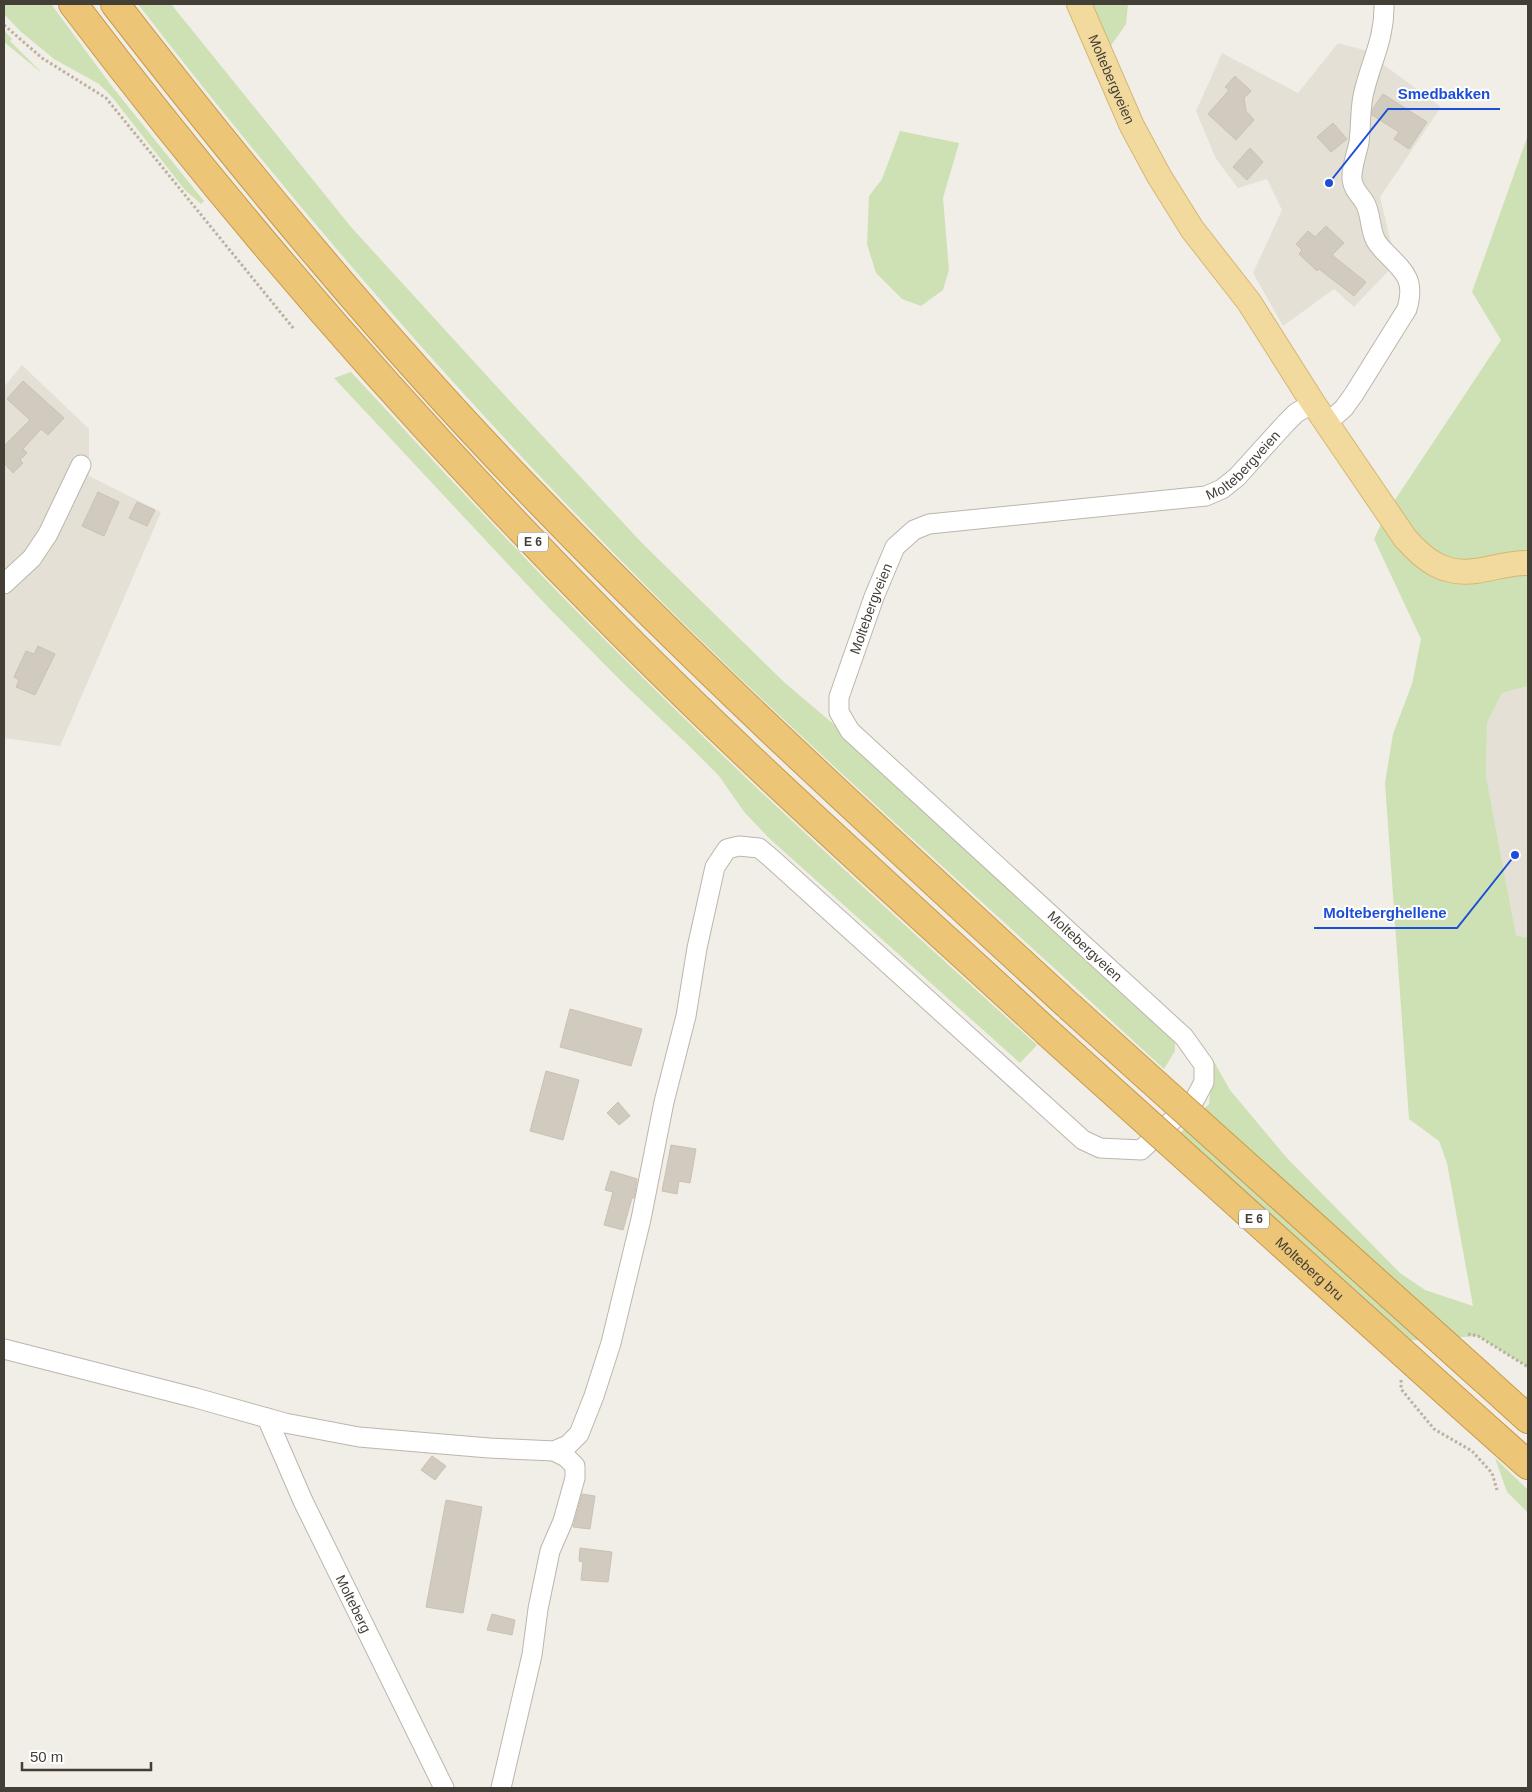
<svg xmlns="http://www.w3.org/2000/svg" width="1532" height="1792" font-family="Helvetica,sans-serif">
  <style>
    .residential { fill: #e5e0d6 }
    .green { fill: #cde1b4 }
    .building { fill: #d1cabe; stroke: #cbc1b2 }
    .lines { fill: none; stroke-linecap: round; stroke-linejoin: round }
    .minor-casing { stroke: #bcb6ab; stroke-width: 21 }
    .major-casing { stroke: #d5b771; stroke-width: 26 }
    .highway-casing { stroke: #ca9a48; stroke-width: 30 }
    .path { stroke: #bcb19e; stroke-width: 3; stroke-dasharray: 2.5 2.5; stroke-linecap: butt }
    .minor { stroke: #fff; stroke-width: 19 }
    .major { stroke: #f2da9f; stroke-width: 24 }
    .highway { stroke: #ecc577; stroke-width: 28 }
    .highway-bridge-casing { stroke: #ca9a48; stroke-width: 30; stroke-linecap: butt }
    .highway-bridge { stroke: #ecc577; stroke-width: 28 }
    .labels { text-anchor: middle; stroke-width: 4; stroke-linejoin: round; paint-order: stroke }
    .shield { fill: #fff; stroke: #7b7973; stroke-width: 1 }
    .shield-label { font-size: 12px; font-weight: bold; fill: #433f37 }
    .street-label { font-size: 14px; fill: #433f37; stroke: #fff }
    .leader { fill: none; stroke: #1d4ed8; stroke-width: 2 }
    .callout-dot { fill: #1d4ed8; stroke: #fff; stroke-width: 2 }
    .callout-label { font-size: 15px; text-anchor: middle; font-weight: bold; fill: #1d4ed8; stroke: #fff; stroke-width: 4; stroke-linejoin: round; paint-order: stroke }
  </style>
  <rect width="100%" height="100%" fill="#f1eee7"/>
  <path class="residential" d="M1338,43L1364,50L1441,107L1380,197L1396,263L1354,307L1334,289L1283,326L1253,273L1282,210L1267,179L1238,188L1216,159L1196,111L1222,53L1298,93Z
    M22,365L89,429V476L161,512L60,746L4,738V387Z
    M1528,686V938L1516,935L1486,776L1487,723L1502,693Z"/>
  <path class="green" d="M4,4H51L114,89L204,201L201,204L185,190L112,97L99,84L54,59L20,31L4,14Z
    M138,4H171L351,227L509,400L641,542L785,683L837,727L1175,1039V1051L1164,1069C1078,990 992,911 906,833C824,757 742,682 663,603C475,415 300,214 138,4Z
    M1090,4H1128L1126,24L1110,47Z
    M4,30L12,39L10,41L43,74L4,42Z
    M900,131L959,143L943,198L949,270L943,290L921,306L902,299L876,273L867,244L869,196L882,179Z
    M1528,135V686L1502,693L1487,723L1486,776L1516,935L1528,938V1367L1478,1336L1372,1343L1161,1152L1209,1104L1213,1060L1230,1090L1286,1157L1400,1273L1425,1290L1473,1306L1447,1163L1439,1141L1409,1119L1385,783L1393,734L1412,684L1421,639L1374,539L1387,512L1501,340L1472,292Z
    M351,372C440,468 528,564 621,656C755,790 896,918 1037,1045L1020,1063L770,839L745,813L719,776L686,743L625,685L547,606L334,378Z
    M1495,1458L1528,1490V1513L1507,1492Z"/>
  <path class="building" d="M1235,76L1251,91L1244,98L1246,111L1254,120L1236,140L1208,114L1229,90L1225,87Z
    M1383,94L1427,122L1409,149L1394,139L1399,132L1372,115V110Z
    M1333,123L1347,139L1331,152L1317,137Z
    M1250,148L1263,162L1247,180L1233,167Z
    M1326,226L1344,243L1332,255L1366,282L1354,296L1319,269L1317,271L1299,254L1302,250L1296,244L1308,231L1315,237Z
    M23,381L64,418L48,435L41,429L23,449L27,453L20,460L23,463L13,473L4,463V446L30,420L7,399Z
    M98,492L119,502L104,536L82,526Z
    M137,502L155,510L147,526L129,518Z
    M38,646L55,654L35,695L16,687L19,680L14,677L26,651L34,654Z
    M570,1009L642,1029L631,1066L560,1047Z
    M546,1071L579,1080L563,1140L530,1131Z
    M618,1102L630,1116L619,1125L607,1113Z
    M671,1145L696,1149L690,1183L679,1181L677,1194L662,1191Z
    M611,1171L637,1179L634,1198H632L623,1230L604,1225L613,1192L605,1190Z
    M432,1456L446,1466L435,1480L421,1470Z
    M582,1494L595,1496L590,1529L573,1527Z
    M446,1500L482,1507L463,1613L426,1607Z
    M580,1548L612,1552L608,1582L581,1580L583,1562L579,1561Z
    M492,1614L515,1620L512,1635L487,1630Z"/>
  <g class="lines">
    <g class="minor-casing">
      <g id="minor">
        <path d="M1327,423L1344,408L1354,394L1407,309C1415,281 1406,273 1387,254C1382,249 1377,244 1375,239C1370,228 1371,216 1366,205C1362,196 1353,191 1352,179C1351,168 1357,153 1359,142C1361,127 1360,111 1363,96C1370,63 1385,40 1384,4"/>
        <path d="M4,584L32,558L48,534L81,465"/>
        <path id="s1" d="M4,1349L196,1398L285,1423L359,1437L489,1448L554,1451L568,1445L579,1434L594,1396L611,1343L641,1219L664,1102L686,1016L697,948L715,867L727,849L739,846L759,848L771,858L1083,1140L1100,1148L1141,1150L1195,1099L1204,1082V1065L1184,1037L850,731L839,712V697L874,597L895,547L914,530L929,524L1206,496L1222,489L1237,477L1286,423L1296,413L1313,403"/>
        <path id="s2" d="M267,1418L303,1501L444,1788"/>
        <path d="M501,1788L532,1655L538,1609L550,1551L563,1521L575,1478V1466L566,1457L554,1451"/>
      </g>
    </g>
    <g class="major-casing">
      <g id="major">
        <path id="s3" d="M1079,4L1132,126L1159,176L1192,229L1249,302L1313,403L1405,538C1425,561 1444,575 1475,571C1493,569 1510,562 1528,563"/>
      </g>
    </g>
    <g class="highway-casing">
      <path id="highway" d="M73,4C235,218 412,420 600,611C743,757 896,893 1046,1031
        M115,4C250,178 391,349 545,507C713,681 892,843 1070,1007
        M1485,1380L1528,1419
        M1463,1407L1528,1465"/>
    </g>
    <path class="path" d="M4,25L42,58L106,98L294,329
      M1468,1334L1478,1336L1528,1367
      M1401,1380V1389L1434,1429L1472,1451L1492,1473L1497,1490"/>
    <use href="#minor" class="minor"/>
    <use href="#major" class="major"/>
    <use href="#highway" class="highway"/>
    <g class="highway-bridge-casing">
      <g id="highway-bridge">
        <path d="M1070,1007L1485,1380"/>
        <path id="s4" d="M1046,1031L1463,1407"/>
      </g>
    </g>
    <use href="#highway-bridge" class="highway-bridge"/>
  </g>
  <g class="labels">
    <g class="shield">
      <rect x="518" y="532.5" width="30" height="19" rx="4"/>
      <rect x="1239" y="1209.5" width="30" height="19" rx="4"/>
    </g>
    <g class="shield-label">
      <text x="533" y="546">E 6</text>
      <text x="1254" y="1223">E 6</text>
    </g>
    <g class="street-label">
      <text dy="5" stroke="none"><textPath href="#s3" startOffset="82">Moltebergveien</textPath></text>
      <text dy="5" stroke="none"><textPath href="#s1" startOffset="2890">Moltebergveien</textPath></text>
      <text dy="5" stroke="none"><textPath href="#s1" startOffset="2455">Moltebergveien</textPath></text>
      <text transform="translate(1085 946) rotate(43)" y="5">Moltebergveien</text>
      <text dy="5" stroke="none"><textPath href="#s4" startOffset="355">Molteberg bru</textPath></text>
      <text dy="5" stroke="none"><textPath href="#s2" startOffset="205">Molteberg</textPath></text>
    </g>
  </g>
  <path class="leader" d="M1329 183L1388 109H1500M1515 855L1457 928H1314"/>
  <g class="callout-dot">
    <circle cx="1329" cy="183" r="5"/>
    <circle cx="1515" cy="855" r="5"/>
  </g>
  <g class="callout-label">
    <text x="1444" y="99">Smedbakken</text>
    <text x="1385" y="918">Molteberghellene</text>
  </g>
  <rect width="1532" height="1792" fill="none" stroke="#433f37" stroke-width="10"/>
  <path d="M22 1762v8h129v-8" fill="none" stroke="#433f37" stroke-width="2.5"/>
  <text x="30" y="1762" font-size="15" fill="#433f37" stroke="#ffffff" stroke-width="4" paint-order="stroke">50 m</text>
</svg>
